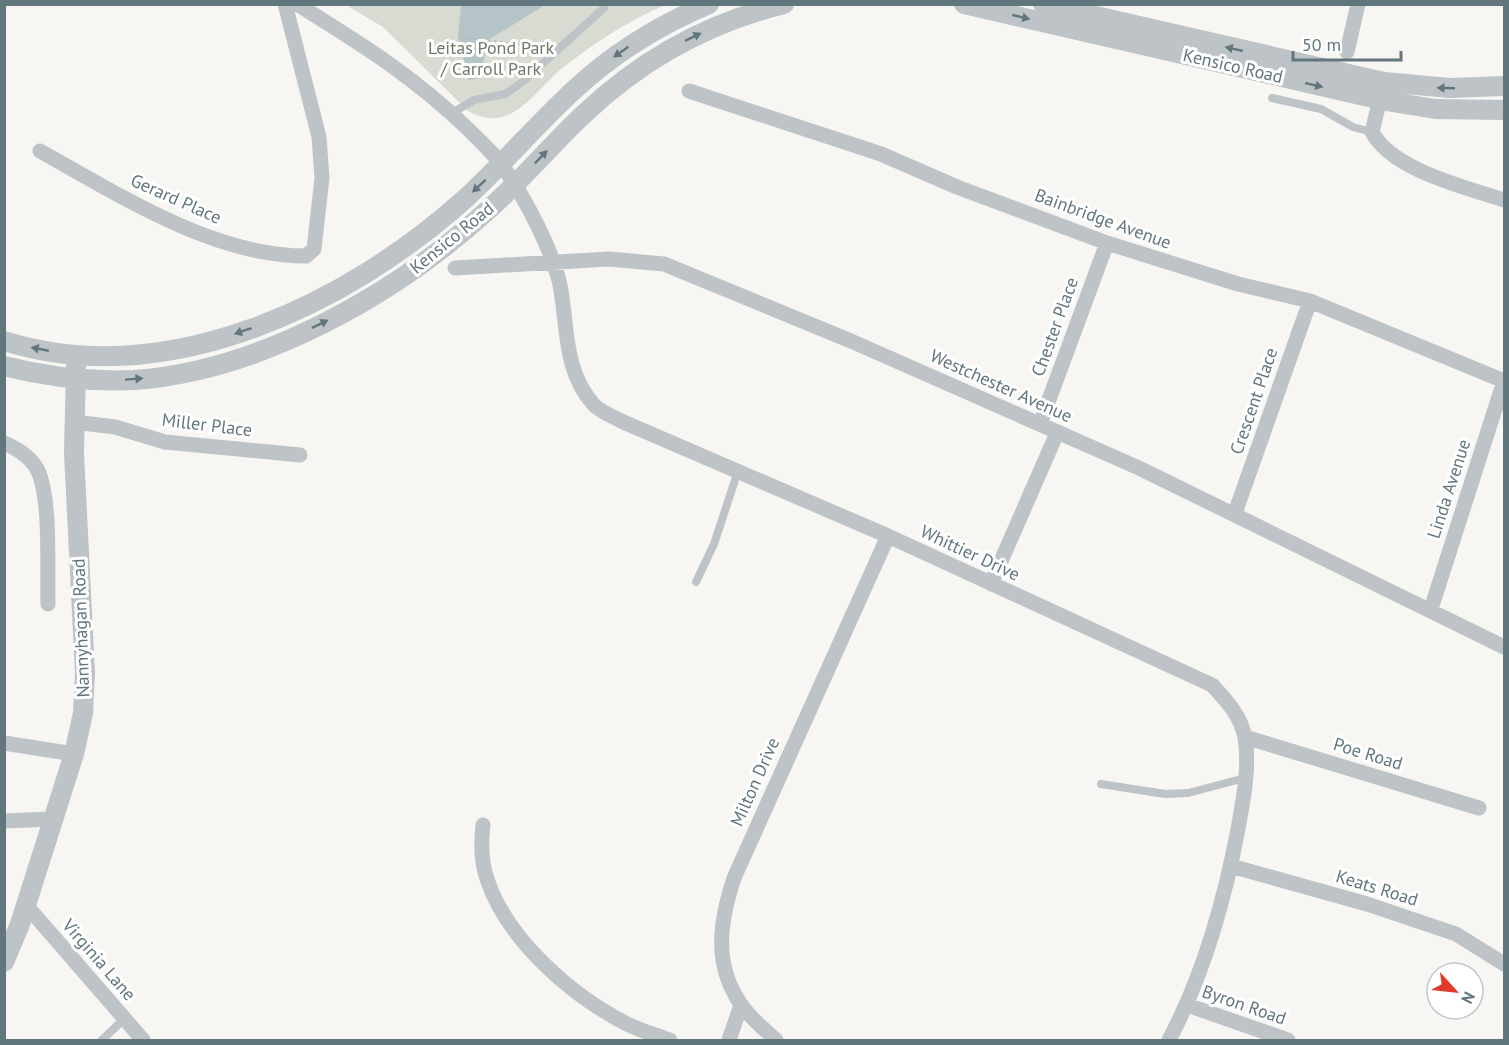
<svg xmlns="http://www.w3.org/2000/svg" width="1509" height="1045" font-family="'PT Sans',sans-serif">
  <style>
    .green { fill: #d7dbd2 }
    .water { fill: #b5c4c6 }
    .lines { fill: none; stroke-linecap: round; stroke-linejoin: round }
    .path { stroke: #b8bcbe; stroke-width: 2; stroke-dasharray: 3 3; stroke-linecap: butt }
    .service { stroke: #bdc3c6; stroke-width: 8 }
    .minor { stroke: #bdc3c6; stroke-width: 15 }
    .tertiary { stroke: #bdc3c6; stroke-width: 20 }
    .oneway { fill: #62767e }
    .labels { text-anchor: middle; stroke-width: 6; stroke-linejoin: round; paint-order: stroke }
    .park-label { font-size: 18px; fill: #6c7b64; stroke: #fff }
    .street-label { font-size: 18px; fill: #62767e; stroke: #fff }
  </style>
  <rect width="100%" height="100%" fill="#f7f6f3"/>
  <path class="green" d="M346,5H665C628,21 592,44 560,70C544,84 527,107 508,115C494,121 481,118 468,111L383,27Z"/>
  <path class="water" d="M461,5L462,4L545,5L488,40L480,78L469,80L458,37Z"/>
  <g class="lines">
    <path class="path" d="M458,37L527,45"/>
    <path class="service" d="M1272,98L1321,109L1353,127L1372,132
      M452,113L474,100L505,94L521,83L604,8
      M696,582L714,544L738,471
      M1101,784L1165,794L1188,793L1245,778
      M102,1040L124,1019"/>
    <path class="minor" d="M297,4C361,44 415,77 469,130C483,144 498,157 508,174C527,202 553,252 560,285C568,326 563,371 594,405C601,412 612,416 621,421L888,536L1212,685C1227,701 1241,716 1245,738C1250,767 1243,801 1238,829C1224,903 1204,974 1169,1040
      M1347,52L1358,4
      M689,91L881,154L957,187L1107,243L1238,284L1310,301L1504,381
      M1380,99L1372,132C1392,170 1465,187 1504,200
      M40,151C119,195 213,256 306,256L314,249L322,178L319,137L285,4
      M455,268L609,259L664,264L851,341L1139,468L1504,647
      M74,422L115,427L165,442L300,455
      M1040,424L1107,243
      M4,443C18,449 33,459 39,473C51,504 47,570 48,604
      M1235,513L1310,301
      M991,584L1057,433
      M1431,609L1504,381
      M1245,737L1479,808
      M4,743L74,754
      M4,821L52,819
      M483,825C481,842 481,862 487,879C507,940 572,996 627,1024C641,1031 656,1035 670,1040
      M1231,866L1367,904L1456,934L1504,964
      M26,905L143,1040
      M1187,1005L1288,1040
      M729,1040L741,1005
      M776,1040C764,1029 749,1017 740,1003C713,963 720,921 734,878L888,536"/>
    <path class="tertiary" d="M964,4L1386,101L1435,109L1504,110
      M1043,4L1384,82L1450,88L1504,86
      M4,341C167,392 347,305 466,198C504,163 537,124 575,89C614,53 659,25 709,4
      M4,366C47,377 91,382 134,380C261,371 396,294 488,210C522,180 551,145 584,114C641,60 707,23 784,4
      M4,962L20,924L74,754L83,713L85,673L74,453L76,366"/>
  </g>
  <defs><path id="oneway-solid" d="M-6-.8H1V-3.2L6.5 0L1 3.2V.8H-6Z" transform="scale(1.5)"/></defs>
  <g class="oneway">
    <use href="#oneway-solid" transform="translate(1021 17) rotate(13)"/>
    <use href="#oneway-solid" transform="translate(693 37) rotate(-26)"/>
    <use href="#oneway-solid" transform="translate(1234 49) rotate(-167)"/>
    <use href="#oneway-solid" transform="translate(621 52) rotate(145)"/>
    <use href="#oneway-solid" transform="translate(1314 85) rotate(13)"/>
    <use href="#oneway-solid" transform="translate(1446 88) rotate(-178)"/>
    <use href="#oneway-solid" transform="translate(541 157) rotate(-46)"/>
    <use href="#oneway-solid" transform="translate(479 186) rotate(137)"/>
    <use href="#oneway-solid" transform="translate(320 324) rotate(-26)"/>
    <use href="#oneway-solid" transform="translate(243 331) rotate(161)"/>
    <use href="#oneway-solid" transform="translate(40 349) rotate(-169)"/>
    <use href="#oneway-solid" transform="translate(134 379) rotate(-4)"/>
  </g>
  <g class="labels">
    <g class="park-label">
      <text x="491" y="54">Leitas Pond Park<tspan x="491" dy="21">/ Carroll Park</tspan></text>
    </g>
    <g class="street-label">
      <text transform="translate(1233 66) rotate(13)" y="6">Kensico Road</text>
      <text transform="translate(176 199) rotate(24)" y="6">Gerard Place</text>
      <text transform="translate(1103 219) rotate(20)" y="6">Bainbridge Avenue</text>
      <text transform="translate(452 238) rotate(-39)" y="6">Kensico Road</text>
      <text transform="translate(1055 327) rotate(-70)" y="6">Chester Place</text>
      <text transform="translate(1001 386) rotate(24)" y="6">Westchester Avenue</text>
      <text transform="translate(1254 401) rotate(-71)" y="6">Crescent Place</text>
      <text transform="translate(207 425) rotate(7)" y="6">Miller Place</text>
      <text transform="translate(1449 489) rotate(-72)" y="6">Linda Avenue</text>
      <text transform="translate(970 553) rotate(25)" y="6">Whittier Drive</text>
      <text transform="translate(81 628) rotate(-92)" y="6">Nannyhagan Road</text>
      <text transform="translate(1368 754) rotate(17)" y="6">Poe Road</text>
      <text transform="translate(755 782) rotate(-66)" y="6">Milton Drive</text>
      <text transform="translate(1377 888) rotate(17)" y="6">Keats Road</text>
      <text transform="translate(99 960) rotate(49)" y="6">Virginia Lane</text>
      <text transform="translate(1244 1005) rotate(19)" y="6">Byron Road</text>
    </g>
  </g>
  <rect width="1509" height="1045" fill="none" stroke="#62767e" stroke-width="12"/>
  <g transform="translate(1455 991) rotate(117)"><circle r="28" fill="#ffffff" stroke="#c0c8cb" stroke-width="1.5"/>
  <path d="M0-4.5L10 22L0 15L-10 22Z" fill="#e23928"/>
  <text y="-9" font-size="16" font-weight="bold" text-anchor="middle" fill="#62767e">N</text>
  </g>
  <path d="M1293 51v9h108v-9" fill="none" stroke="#62767e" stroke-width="3"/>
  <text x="1302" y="51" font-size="18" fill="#62767e" stroke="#ffffff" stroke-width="4.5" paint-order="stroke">50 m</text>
</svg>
